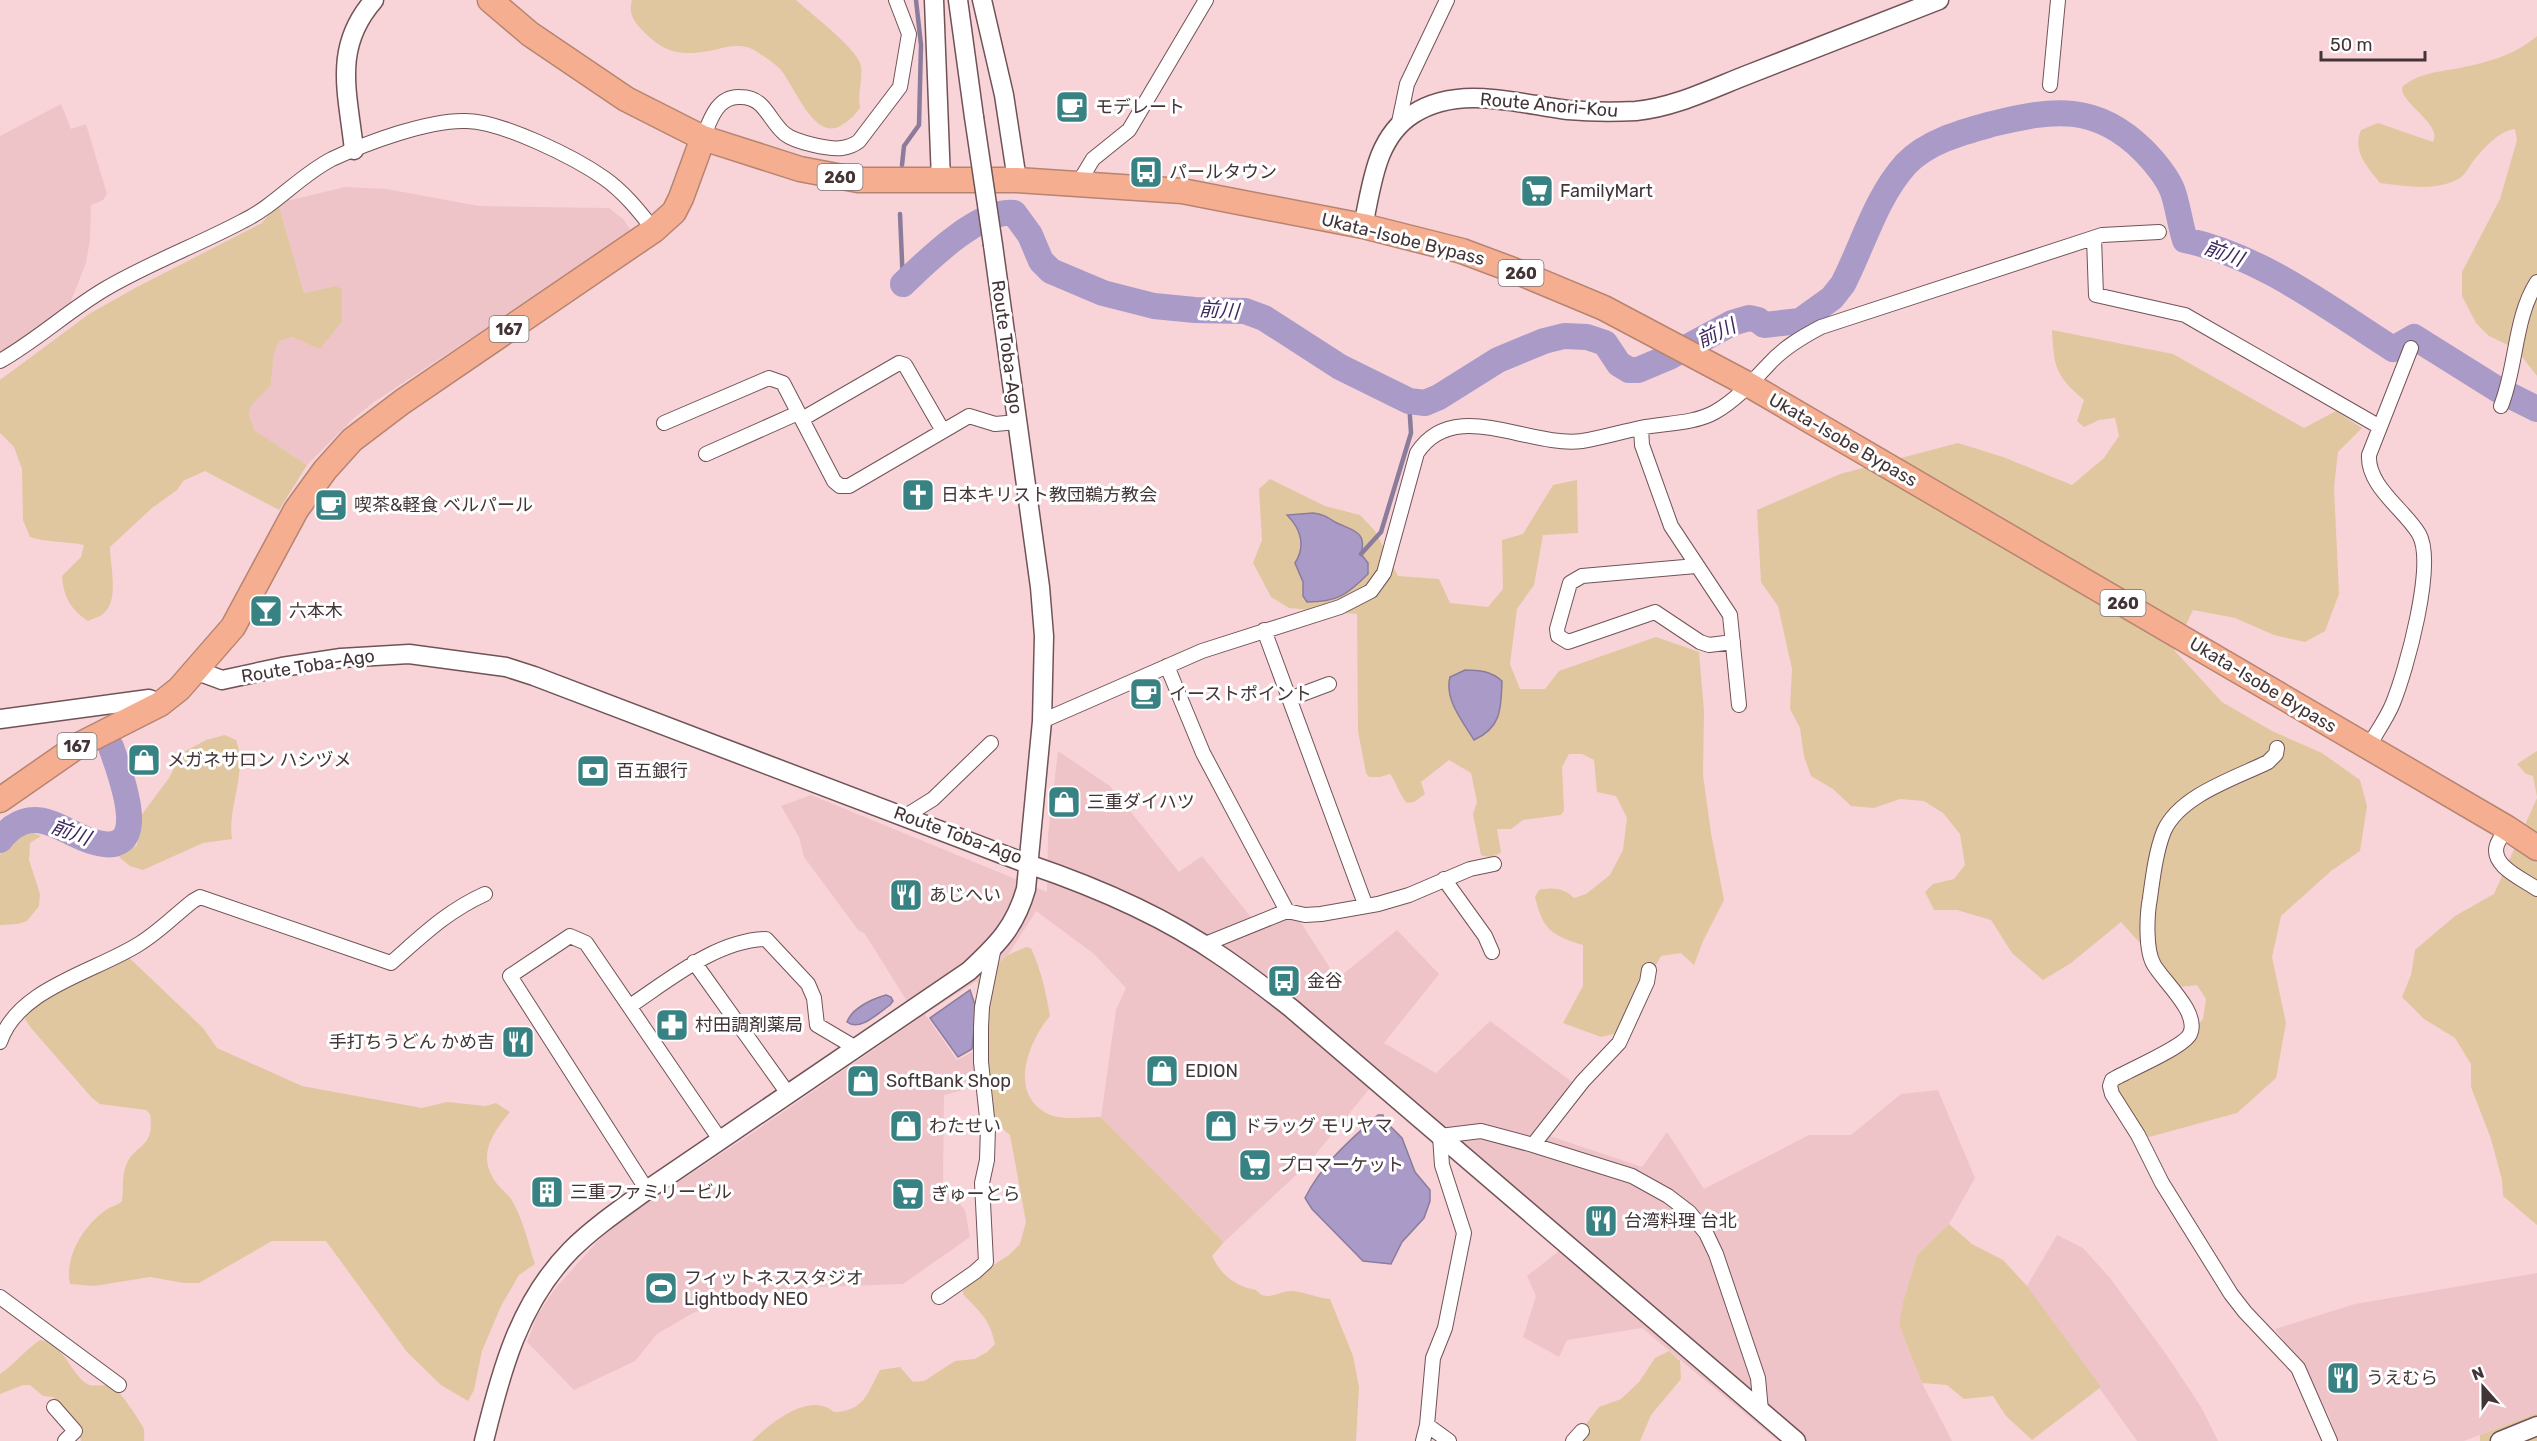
<svg xmlns="http://www.w3.org/2000/svg" width="2537" height="1441" font-family="Rubik,'Noto Sans JP',sans-serif">
  <style>
    .built { fill: #efc4c9 }
    .green { fill: #e0c79f }
    .water { fill: #aa9ac8; stroke: #8b7c9c; stroke-width: 1.5 }
    .lines { fill: none; stroke-linecap: round; stroke-linejoin: round }
    .stream { stroke: #8b7c9c; stroke-width: 4.5 }
    .river { stroke: #aa9ac8; stroke-width: 26 }
    .street-casing { stroke: #715357; stroke-width: 16 }
    .secondary-casing { stroke: #715357; stroke-width: 21 }
    .highway-casing { stroke: #b78471; stroke-width: 27 }
    .street { stroke: #fff; stroke-width: 14 }
    .secondary { stroke: #fff; stroke-width: 18 }
    .highway { stroke: #f5af90; stroke-width: 24 }
    .secondary-bridge-casing { stroke: #715357; stroke-width: 21; stroke-linecap: butt }
    .secondary-bridge { stroke: #fff; stroke-width: 18 }
    .labels { text-anchor: middle; stroke-width: 6; stroke-linejoin: round; paint-order: stroke }
    .shield { fill: #fff; stroke: #7b7273; stroke-width: 1.5 }
    .shield-label { font-size: 16px; font-weight: bold; fill: #433537 }
    .street-label { font-size: 18px; fill: #433537; stroke: #fff }
    .poi-label { font-size: 18px; fill: #433537; stroke: #fff; text-anchor: start }
    .water-label { font-size: 20px; font-style: italic; fill: #3f2760; stroke: #fff }
  </style>
  <rect width="100%" height="100%" fill="#f8d4d8"/>
  <path class="built" d="M61,104L71,129L86,124L107,194L103,200L91,205L90,240L86,263L71,301L73,305L0,355V136Z
    M345,187L387,189L479,206L609,208L623,219L632,232L374,402L354,418L307,465L253,430L249,414L251,406L271,385L274,353L279,341L292,337L320,348L335,286L304,293L278,203Z
    M1058,751L1110,786L1179,872L1202,856L1258,926L1296,915L1337,979L1397,930L1439,974L1384,1043L1436,1073L1490,1021L1579,1087L1550,1136L1642,1167L1667,1132L1704,1189L1809,1135H1851L1901,1094L1938,1090L1975,1178L1949,1224L1917,1255L1903,1302L1899,1325L1922,1383L1952,1441H1778L1642,1328L1567,1340L1559,1357L1523,1337L1536,1296L1527,1276L1559,1251L1371,1087L1306,1166L1224,1242L1101,1117L1116,1010L1126,988L1094,954L1036,911L1008,955L977,981L925,1014L957,1060L974,1051L979,1086L944,1095L943,1184L965,1210L970,1237L903,1284L818,1287L745,1295L693,1313L657,1334L635,1361L574,1390L527,1342L537,1316L554,1290L578,1263L606,1232L639,1208L760,1128L918,1019L865,934L858,930L804,857L799,837L781,806L811,795L1047,892L1048,834Z
    M2057,1235L2083,1248L2110,1278L2166,1354L2201,1407L2218,1441H2137L2027,1286Z
    M2537,1273V1413L2464,1441H2338L2329,1416L2302,1364L2275,1329L2355,1304Z"/>
  <path class="green" d="M632,0H796C809,12 859,50 861,66C863,81 857,93 860,108C854,116 849,121 840,126C814,141 794,85 780,69C773,62 758,52 750,48C737,44 726,47 714,50C683,56 667,55 644,32C634,22 628,14 632,0Z
    M2537,36V376L2516,349L2489,336L2476,323L2462,296V272L2500,199L2517,140L2515,129C2499,131 2485,147 2474,160C2470,165 2466,174 2460,178C2437,192 2405,186 2380,183C2367,166 2352,152 2361,130L2378,123L2433,142C2442,125 2406,107 2402,90L2403,86C2422,72 2439,72 2460,68C2488,62 2515,55 2537,36Z
    M278,203L304,293L335,286L342,289V321L320,349L292,337L279,341L274,353L271,385L251,406L249,414L254,430L307,465L279,510L205,471L183,481L177,490L152,508L110,547C110,565 119,598 105,612C101,617 94,618 88,621C71,610 63,596 62,576L81,557L84,545C66,541 49,543 30,537L23,520L22,469L14,447L0,433V380L89,314L137,287L262,223Z
    M2052,330L2173,354L2304,428L2336,411L2362,428L2338,452L2334,487L2339,594L2325,631L2305,642L2274,635L2235,618L2193,610L2174,650L2222,702L2272,731L2322,753L2360,780L2367,806L2360,851L2331,871L2281,916L2272,957L2286,1023L2276,1078L2237,1113L2149,1137L2127,1120L2114,1079L2174,1051L2203,1019L2206,999L2197,985L2180,987L2121,922L2071,963L2043,980L2012,953L1991,920L1957,910H1934L1925,892L1933,884L1954,879L1965,865L1960,834L1943,813L1924,801L1900,799L1874,808L1851,806L1833,789L1811,776L1804,756L1800,728L1790,709L1792,669L1778,606L1761,582L1757,510L1840,474L1958,443L2003,457L2072,485L2104,458L2119,436L2115,418L2099,420L2084,427L2077,421L2084,400C2055,375 2054,367 2052,330Z
    M1270,479L1325,506L1360,515L1375,531L1398,576L1439,579L1450,603L1488,607L1503,589L1502,540L1523,534L1553,485L1577,480L1578,533L1543,535L1534,585L1517,609L1510,664L1520,689H1545L1559,671L1656,637L1699,652L1704,711L1703,775L1711,833L1724,900L1703,941L1694,965L1681,953L1661,956L1618,1033L1601,1037L1563,1023L1583,986V945C1551,935 1543,930 1535,897L1539,890C1553,887 1564,888 1574,898L1586,894L1610,875L1623,850L1627,818L1616,796L1597,792L1594,760L1582,754H1569L1562,767L1564,810L1561,815L1523,820L1511,829H1497L1501,852C1495,857 1489,858 1481,855L1473,814L1477,802L1471,773L1449,760L1421,782L1425,794L1414,802L1407,803C1399,795 1397,783 1390,774L1380,777H1369L1366,773L1358,731L1357,614L1289,608L1271,597L1253,563L1262,540L1259,489Z
    M225,735L236,740C248,774 227,806 232,839L203,843L143,870L130,866L119,857L137,845L140,817L169,778L182,753L206,740Z
    M2537,751V797L2533,776L2526,774L2517,764Z
    M2537,798V1225L2503,1196L2502,1180L2491,1139L2471,1087V1064L2455,1038L2424,1019L2402,997L2411,975L2415,950L2455,916L2494,894Z
    M33,833L41,836L30,843L29,860L40,894L39,906L27,921L18,924L0,925V854L20,836Z
    M1026,947L1031,948C1041,970 1046,992 1050,1016C1029,1041 1008,1092 1046,1113C1060,1121 1084,1117 1101,1117L1224,1242L1212,1256C1222,1276 1235,1286 1256,1290C1266,1303 1278,1291 1292,1291C1305,1292 1317,1298 1330,1299L1353,1356L1359,1387L1356,1441H752C771,1423 809,1391 834,1412C864,1411 867,1394 880,1370L900,1367L913,1382L924,1381L955,1361L975,1359L987,1352L995,1344C989,1317 980,1313 963,1294L964,1284L1009,1255L1020,1244L1026,1222L1010,1135C978,1113 962,1030 983,998L977,981L1008,955Z
    M121,950L203,1028L217,1048L302,1086L422,1108L447,1102L486,1106L496,1103L510,1112C494,1131 478,1153 493,1178C497,1186 506,1192 511,1199C523,1218 528,1243 535,1264L519,1275L501,1306L482,1351L474,1390L468,1401L441,1385L407,1352L326,1241H272L199,1283H184L150,1277L94,1286L70,1284C64,1257 84,1225 106,1210C111,1206 117,1206 122,1201C124,1189 121,1175 127,1163C136,1143 155,1149 150,1114L146,1110L100,1104L92,1098L31,1028L25,1019L28,1010Z
    M1949,1224L1972,1244L2003,1260L2027,1286L2101,1387L2032,1440L2006,1416L1993,1396L1964,1399L1947,1385L1922,1383L1899,1325L1903,1302L1917,1255Z
    M40,1340C61,1342 69,1368 83,1381C92,1390 102,1382 113,1387C119,1389 139,1420 143,1427C145,1432 144,1436 144,1441H81L77,1423L53,1397L43,1396L30,1385H23L0,1394V1374C15,1364 25,1350 40,1340Z
    M1669,1351L1680,1361L1681,1379L1651,1415L1640,1441H1573L1599,1407L1621,1399L1639,1382L1655,1358Z
    M2537,1413V1441H2480V1435Z"/>
  <path class="water" d="M1313,513C1323,514 1327,517 1335,522C1350,530 1368,530 1361,554L1368,563V574C1347,595 1337,602 1307,602L1303,596V582L1295,563C1306,546 1301,529 1287,515Z
    M1465,670C1479,670 1491,671 1502,681C1501,708 1502,727 1474,740C1463,722 1444,699 1450,677Z
    M970,990L976,1008L972,1049L958,1057L930,1018Z
    M886,995L891,997L893,1001L890,1005C878,1013 860,1032 847,1022C852,1008 872,999 886,995Z
    M1378,1115H1383L1384,1120L1402,1138L1415,1172L1430,1190V1201L1424,1218L1402,1242L1391,1264L1363,1261L1312,1209L1305,1198C1322,1164 1350,1140 1378,1115Z"/>
  <g class="lines">
    <path class="stream" d="M902,165L904,146L919,125L921,45L916,0
      M900,214L903,284
      M1361,554L1381,532L1411,433L1409,401"/>
    <path class="river" d="M903,284C927,261 979,209 1014,213L1030,235L1041,261L1051,271L1103,293L1154,306L1195,310L1245,311L1264,318L1340,367L1409,401L1425,403L1439,397L1498,360L1544,341L1564,336L1587,337L1605,343L1619,364L1629,370H1638L1669,357L1732,323L1749,318L1758,320L1764,325L1800,321L1832,298L1843,284C1863,245 1876,197 1906,164C1928,141 1963,132 1992,124C2053,109 2096,103 2144,151C2154,161 2168,178 2173,192C2178,207 2180,224 2185,240C2261,256 2327,307 2393,349L2414,337L2497,389L2537,409
      M0,840C4,834 8,831 13,827C42,808 64,833 91,841C156,863 120,773 111,747"/>
    <g class="street-casing">
      <path id="street" d="M2050,85L2058,0
        M1398,127L1407,84L1447,0
        M703,138C710,120 717,96 740,97C748,97 756,100 761,105C770,114 775,126 785,134C795,142 830,150 842,148C849,147 854,145 859,141L900,87L909,34L896,0
        M1079,182L1093,159L1129,130L1206,0
        M2094,238L2096,295L2185,315L2380,427
        M0,361C37,340 68,311 105,289C149,263 198,245 243,221C276,205 299,176 332,159C366,143 430,119 467,121C503,122 574,157 604,178C624,192 639,211 654,230
        M2501,406C2517,366 2514,318 2537,282
        M802,419L899,363L905,365L943,431
        M664,423L769,378L783,383L834,481L840,486H849L969,416L995,424L1018,422
        M1641,428L1642,445L1671,526L1730,615L1739,705
        M706,454L798,413
        M1696,566L1582,576L1570,583L1557,629L1558,636L1568,642L1655,612L1700,642L1709,645L1733,642
        M1264,630L1365,904
        M1167,666L1203,753L1287,911
        M1289,699L1329,684
        M1042,721L1202,651L1340,607L1371,591L1384,573L1417,453C1454,396 1528,448 1582,441C1601,438 1621,432 1640,428C1664,423 1694,424 1715,412C1737,399 1752,382 1769,364C1783,348 1802,337 1821,327L2102,235L2159,232
        M2368,747C2376,733 2387,718 2393,703C2406,671 2436,564 2419,534C2404,509 2367,486 2369,455L2411,348
        M2277,748L2276,754L2268,762C2236,778 2180,795 2164,831C2156,851 2153,876 2150,898C2147,914 2145,950 2154,965C2164,982 2200,1013 2190,1034C2183,1048 2128,1070 2112,1080L2110,1086L2112,1094L2138,1135L2162,1183L2231,1294L2245,1312L2298,1368L2330,1441
        M904,817L933,799L991,743
        M2507,828C2504,833 2499,839 2497,845C2490,866 2523,879 2537,889
        M1444,879L1485,936L1492,952
        M1203,945L1287,911L1305,915L1321,914L1378,904L1409,895L1470,869L1494,864
        M694,962L789,1095
        M630,1006C669,980 717,940 766,939L808,984L814,998L817,1025L856,1048
        M0,1042C18,988 95,972 139,944C159,932 175,915 193,901L200,897L391,963C422,936 447,911 485,894
        M1533,1145L1583,1081L1619,1043L1647,982L1649,970
        M647,1190L510,976L570,936L586,943L721,1141
        M0,1297L119,1385
        M939,1297L975,1272L986,1262L982,1183L987,1160L988,1127L981,1062V1027L982,1007L994,947
        M54,1407L75,1431L65,1441
        M1427,1425L1449,1441
        M1423,1441L1427,1425L1433,1358L1445,1328L1464,1233L1442,1165L1440,1136L1481,1131L1533,1145L1632,1176L1668,1196L1689,1212L1706,1233L1716,1254L1758,1378L1761,1411
        M1573,1441L1582,1431"/>
    </g>
    <g class="secondary-casing">
      <path id="secondary" d="M934,0L941,180
        M958,0L974,117
        M982,0L1004,95L1017,180
        M354,150C348,93 332,48 374,0
        M1363,226C1372,186 1375,138 1413,114C1459,84 1519,104 1568,110C1591,112 1614,112 1636,111C1677,107 1715,87 1752,73C1815,49 1877,24 1939,0
        M195,670L222,680L282,667L341,658L409,654L506,667L534,676L1028,864C1096,887 1162,915 1221,956C1245,972 1268,990 1291,1008L1796,1441
        M0,719L149,699L160,704
        M484,1441C501,1371 519,1303 571,1250C594,1227 621,1209 647,1190L969,971C998,944 1015,927 1026,889L1042,721L1044,636L1040,587L993,245
        M2500,1441L2537,1426"/>
    </g>
    <g class="highway-casing">
      <path id="highway" d="M490,0L530,34L626,99L703,138L800,169L858,180H1017L1182,191L1363,226L1462,251L1513,270L1604,308L1751,386L2507,828L2537,848
        M0,800L79,745L160,704L179,689L233,627L296,510L325,470L352,440L402,402L654,230L674,212L681,198L703,138"/>
    </g>
    <use href="#street" class="street"/>
    <use href="#secondary" class="secondary"/>
    <use href="#highway" class="highway"/>
    <g class="secondary-bridge-casing">
      <path id="secondary-bridge" d="M974,117L993,245"/>
    </g>
    <use href="#secondary-bridge" class="secondary-bridge"/>
  </g>
  <defs>
    <g id="cafe-square" transform="scale(1.725)"><rect x="-9" y="-9" width="18" height="18" rx="4" fill="#398283" stroke="#fff"/><path d="M-5.5-4.5H6V0H3Q3 3.5 0 3.5H-2.5Q-5.5 3.5-5.5 0ZM3-3.2v2h1.7v-2ZM-6 4.5H4V6H-6Z" fill="#fff"/></g>
    <g id="bus-square" transform="scale(1.725)"><rect x="-9" y="-9" width="18" height="18" rx="4" fill="#398283" stroke="#fff"/><path d="M-5-6H5V4H4V6H2V4H-2V6H-4V4H-5ZM-3.5-4V0h7V-4ZM-3.5 1.2v1.5H-2V1.2ZM2 1.2v1.5H3.5V1.2Z" fill="#fff"/></g>
    <g id="supermarket-square" transform="scale(1.725)"><rect x="-9" y="-9" width="18" height="18" rx="4" fill="#398283" stroke="#fff"/><path d="M-6-5.5h2.5l.6 2H6L4.5 2H-2.5L-4.4-4H-6ZM-1.5 3.2a1.3 1.3 0 1 0 .1 0ZM3 3.2a1.3 1.3 0 1 0 .1 0Z" fill="#fff"/></g>
    <g id="church-square" transform="scale(1.725)"><rect x="-9" y="-9" width="18" height="18" rx="4" fill="#398283" stroke="#fff"/><path d="M-1.2-6h2.4v3.5h3.3v2.4h-3.3V6h-2.4V-.1h-3.3v-2.4h3.3Z" fill="#fff"/></g>
    <g id="bar-square" transform="scale(1.725)"><rect x="-9" y="-9" width="18" height="18" rx="4" fill="#398283" stroke="#fff"/><path d="M-6-5H6L.8 .8V4.5H3.5V6h-7V4.5H-.8V.8Z" fill="#fff"/></g>
    <g id="shop-square" transform="scale(1.725)"><rect x="-9" y="-9" width="18" height="18" rx="4" fill="#398283" stroke="#fff"/><path d="M-5-2.5h2.3a2.7 3.5 0 0 1 5.4 0H5L5.5 6h-11ZM-1.5-2.5h3a1.5 2.3 0 0 0-3 0Z" fill="#fff"/></g>
    <g id="bank-square" transform="scale(1.725)"><rect x="-9" y="-9" width="18" height="18" rx="4" fill="#398283" stroke="#fff"/><path d="M-6-4H6V4H-6ZM0-2.3a2.3 2.3 0 1 0 0 4.6a2.3 2.3 0 1 0 0-4.6Z" fill="#fff"/></g>
    <g id="restaurant-square" transform="scale(1.725)"><rect x="-9" y="-9" width="18" height="18" rx="4" fill="#398283" stroke="#fff"/><path d="M-5-6h1v4h1v-4h1v4h1v-4h1v5L-1.5 .5V6h-2V.5L-5-1ZM5-6V6H3V1.5H1.5Q1.5-4 5-6Z" fill="#fff"/></g>
    <g id="pharmacy-square" transform="scale(1.725)"><rect x="-9" y="-9" width="18" height="18" rx="4" fill="#398283" stroke="#fff"/><path d="M-2-6h4v4h4v4h-4v4h-4v-4h-4v-4h4Z" fill="#fff"/></g>
    <g id="building-square" transform="scale(1.725)"><rect x="-9" y="-9" width="18" height="18" rx="4" fill="#398283" stroke="#fff"/><path d="M-4-6H4V6H1V3H-1V6H-4ZM-2.5-4.3h1.7v1.8h-1.7ZM.8-4.3h1.7v1.8H.8ZM-2.5-1h1.7V.8h-1.7ZM.8-1h1.7V.8H.8Z" fill="#fff"/></g>
    <g id="stadium-square" transform="scale(1.725)"><rect x="-9" y="-9" width="18" height="18" rx="4" fill="#398283" stroke="#fff"/><path d="M0-5a6.5 5 0 1 0 0 10a6.5 5 0 1 0 0-10ZM-3.5-1.8h7v3.6h-7Z" fill="#fff"/></g>
  </defs>
  <g fill-rule="evenodd">
    <use href="#cafe-square" x="1072" y="107"/>
    <use href="#bus-square" x="1146" y="172"/>
    <use href="#supermarket-square" x="1537" y="191"/>
    <use href="#church-square" x="918" y="495"/>
    <use href="#cafe-square" x="331" y="505"/>
    <use href="#bar-square" x="266" y="611"/>
    <use href="#cafe-square" x="1146" y="694"/>
    <use href="#shop-square" x="144" y="760"/>
    <use href="#bank-square" x="593" y="771"/>
    <use href="#shop-square" x="1064" y="802"/>
    <use href="#restaurant-square" x="906" y="895"/>
    <use href="#bus-square" x="1284" y="981"/>
    <use href="#pharmacy-square" x="672" y="1025"/>
    <use href="#restaurant-square" x="518" y="1042"/>
    <use href="#shop-square" x="1162" y="1071"/>
    <use href="#shop-square" x="863" y="1081"/>
    <use href="#shop-square" x="906" y="1126"/>
    <use href="#shop-square" x="1221" y="1126"/>
    <use href="#supermarket-square" x="1255" y="1165"/>
    <use href="#building-square" x="547" y="1192"/>
    <use href="#supermarket-square" x="908" y="1194"/>
    <use href="#restaurant-square" x="1601" y="1221"/>
    <use href="#stadium-square" x="661" y="1288"/>
    <use href="#restaurant-square" x="2343" y="1378"/>
  </g>
  <g class="labels">
    <g class="shield">
      <rect x="817.5" y="164" width="45" height="26" rx="4.5"/>
      <rect x="1498.5" y="260" width="45" height="26" rx="4.5"/>
      <rect x="489.5" y="316" width="39" height="26" rx="4.5"/>
      <rect x="2100.5" y="590" width="45" height="26" rx="4.5"/>
      <rect x="57.5" y="733" width="39" height="26" rx="4.5"/>
    </g>
    <g class="shield-label">
      <text x="840" y="183">260</text>
      <text x="1521" y="279">260</text>
      <text x="509" y="335">167</text>
      <text x="2123" y="609">260</text>
      <text x="77" y="752">167</text>
    </g>
    <g class="street-label">
      <text transform="translate(1549 105) rotate(5)" y="6">Route Anori-Kou</text>
      <text transform="translate(1403 239) rotate(14)" y="6">Ukata-Isobe Bypass</text>
      <text transform="translate(1007 347) rotate(82)" y="6">Route Toba-Ago</text>
      <text transform="translate(1843 440) rotate(30)" y="6">Ukata-Isobe Bypass</text>
      <text transform="translate(308 666) rotate(-9)" y="6">Route Toba-Ago</text>
      <text transform="translate(2263 685) rotate(31)" y="6">Ukata-Isobe Bypass</text>
      <text transform="translate(958 835) rotate(20)" y="6">Route Toba-Ago</text>
    </g>
    <g class="poi-label">
      <text x="1095" y="113">モデレート</text>
      <text x="1169" y="178">パールタウン</text>
      <text x="1560" y="197">FamilyMart</text>
      <text x="941" y="501">日本キリスト教団鵜方教会</text>
      <text x="354" y="511">喫茶&amp;軽食 ベルパール</text>
      <text x="289" y="617">六本木</text>
      <text x="1169" y="700">イーストポイント</text>
      <text x="167" y="766">メガネサロン ハシヅメ</text>
      <text x="616" y="777">百五銀行</text>
      <text x="1087" y="808">三重ダイハツ</text>
      <text x="929" y="901">あじへい</text>
      <text x="1307" y="987">金谷</text>
      <text x="695" y="1031">村田調剤薬局</text>
      <text x="495" y="1048" text-anchor="end">手打ちうどん かめ吉</text>
      <text x="1185" y="1077">EDION</text>
      <text x="886" y="1087">SoftBank Shop</text>
      <text x="929" y="1132">わたせい</text>
      <text x="1244" y="1132">ドラッグ モリヤマ</text>
      <text x="1278" y="1171">プロマーケット</text>
      <text x="570" y="1198">三重ファミリービル</text>
      <text x="931" y="1200">ぎゅーとら</text>
      <text x="1624" y="1227">台湾料理 台北</text>
      <text x="684" y="1284">フィットネススタジオ<tspan x="684" dy="21">Lightbody NEO</tspan></text>
      <text x="2366" y="1384">うえむら</text>
    </g>
    <g class="water-label">
      <text transform="translate(2224 253) rotate(20)" y="7">前川</text>
      <text transform="translate(1219 310) rotate(4)" y="7">前川</text>
      <text transform="translate(1716 333) rotate(-25)" y="7">前川</text>
      <text transform="translate(71 832) rotate(20)" y="7">前川</text>
    </g>
  </g>
  <g transform="translate(2483 1387) rotate(339)" stroke="#ffffff" stroke-width="4.5" paint-order="stroke">
  <path d="M0-4.5L10 22L0 15L-10 22Z" fill="#433537"/>
  <text y="-9" font-size="16" font-weight="bold" text-anchor="middle" fill="#433537">N</text>
  </g>
  <path d="M2321 51v9h104v-9" fill="none" stroke="#433537" stroke-width="3"/>
  <text x="2330" y="51" font-size="18" fill="#433537" stroke="#ffffff" stroke-width="4.5" paint-order="stroke">50 m</text>
</svg>
